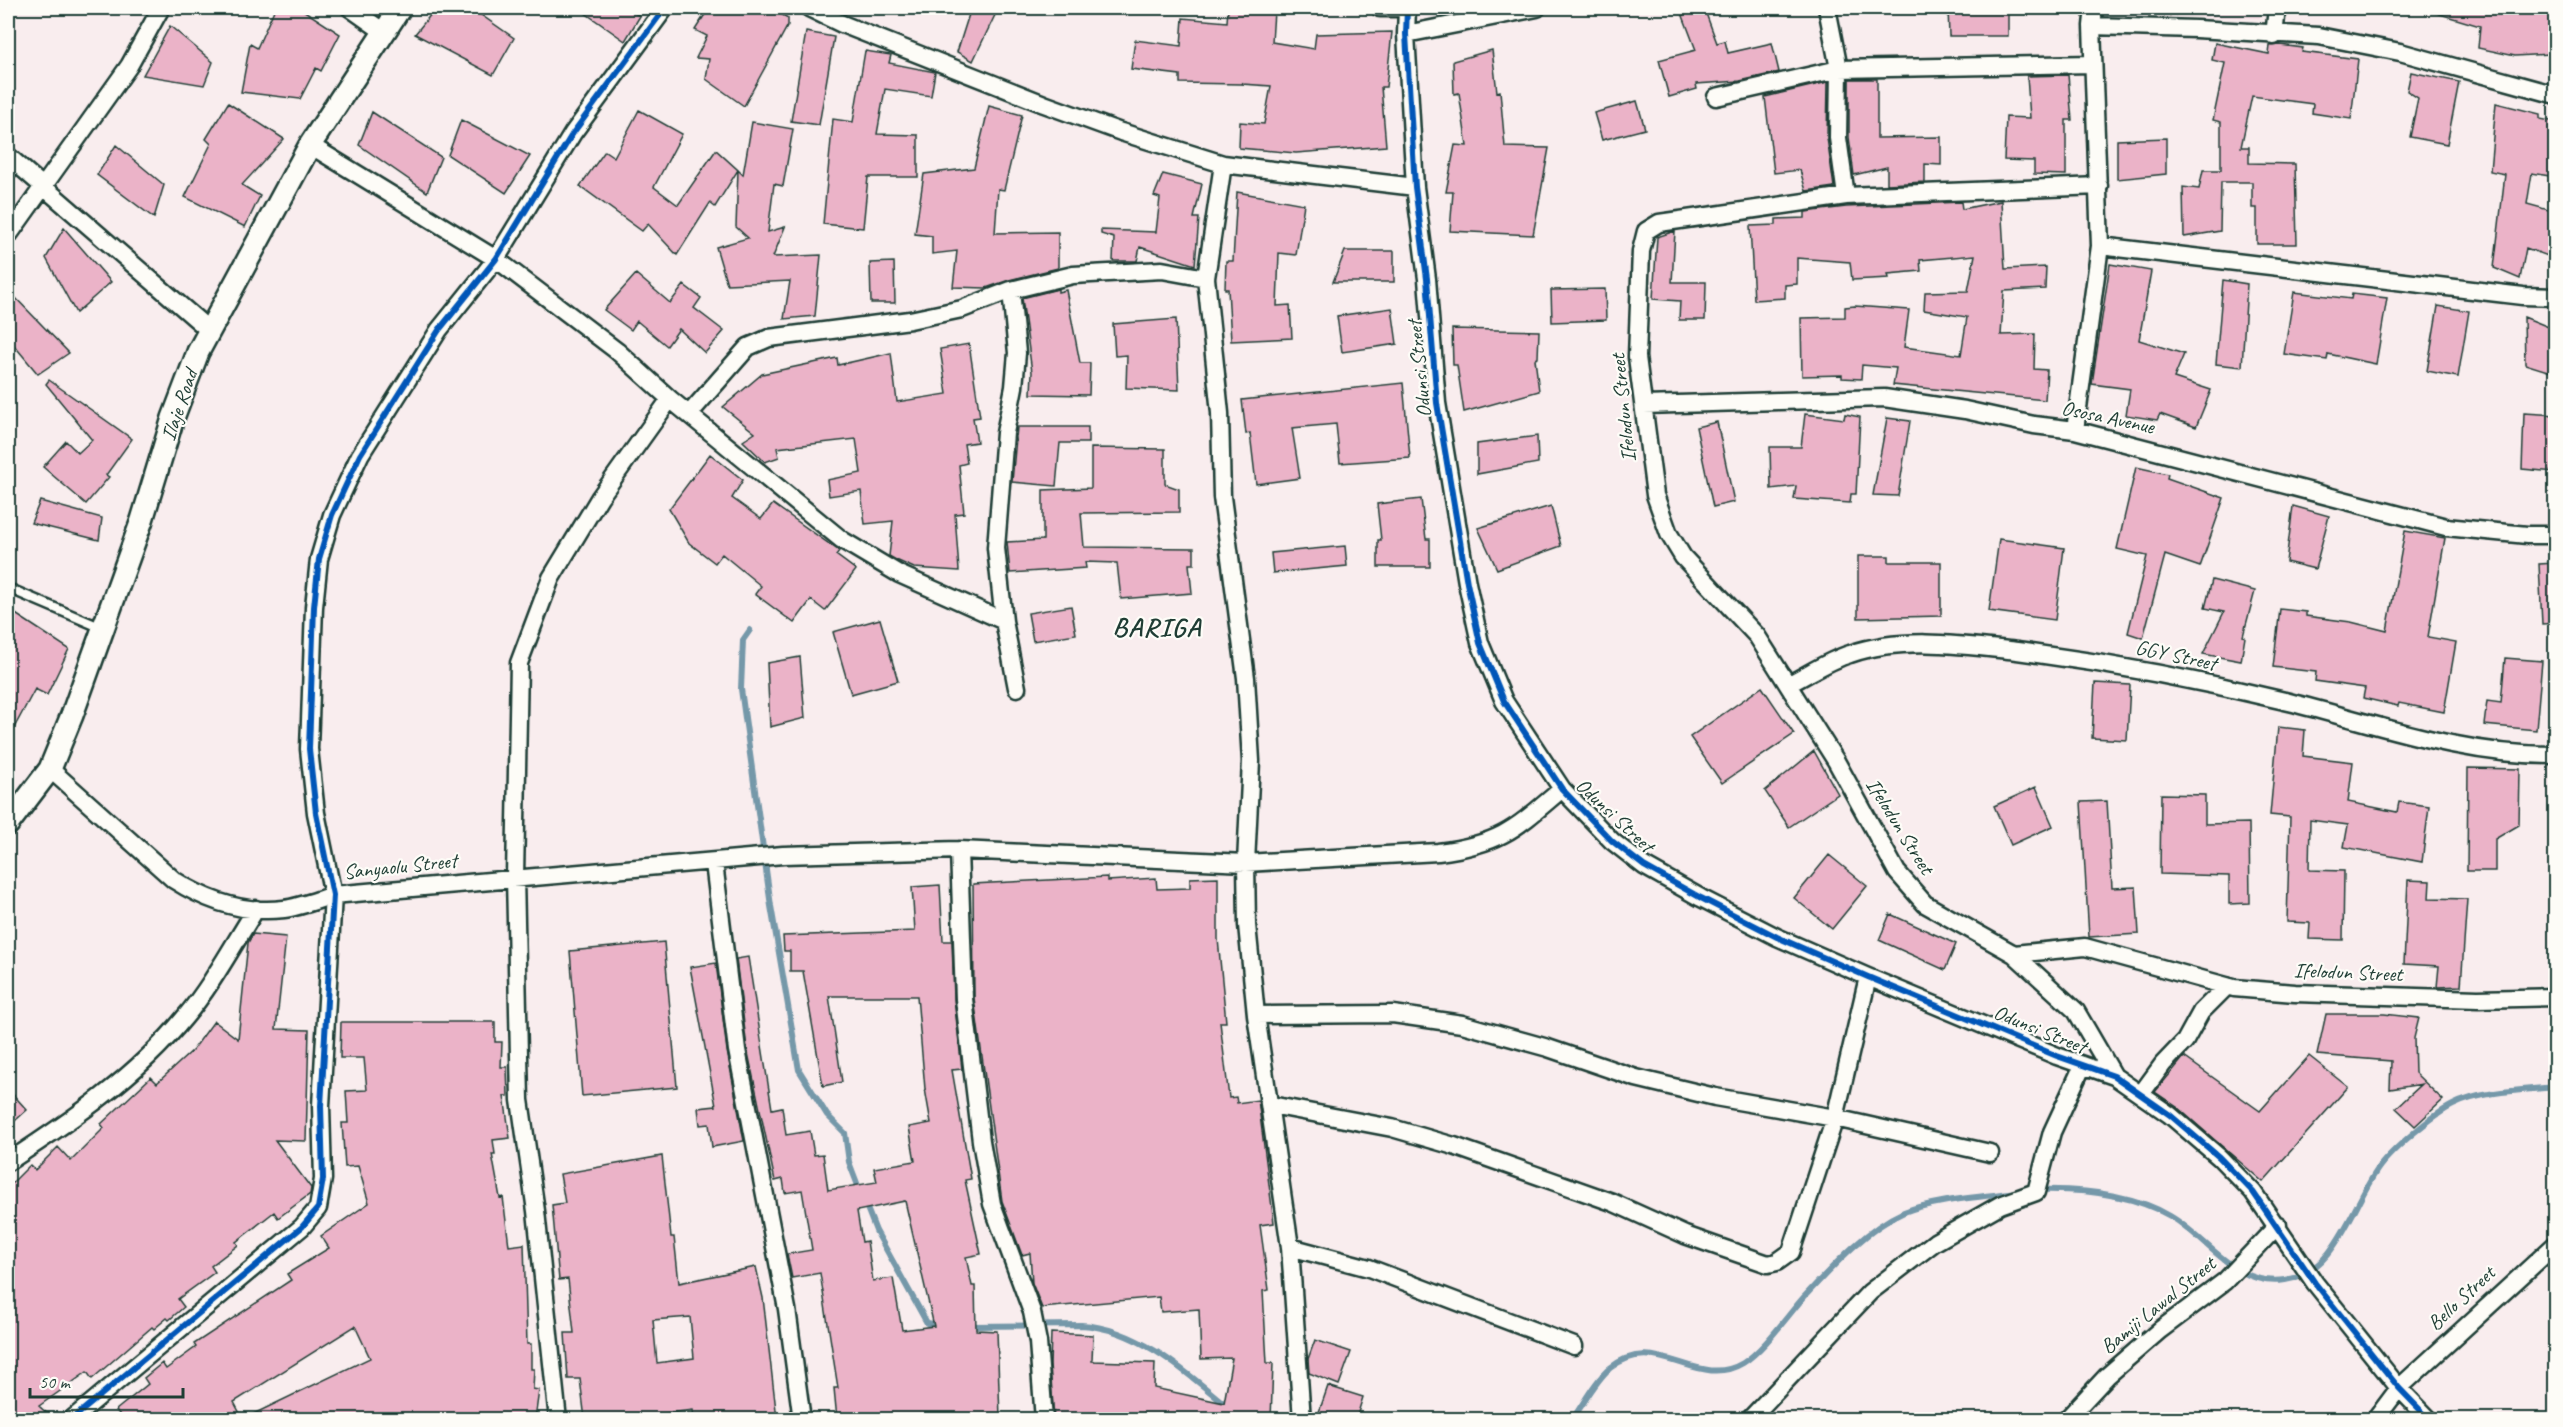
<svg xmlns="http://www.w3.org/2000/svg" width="2563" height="1427" font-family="Caveat,sans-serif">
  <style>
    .built { fill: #f5dce3 }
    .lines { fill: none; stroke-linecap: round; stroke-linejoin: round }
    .stream { stroke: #7598a9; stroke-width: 6 }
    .building { fill: #ebb3c8; stroke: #1f3d34; stroke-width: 1.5; fill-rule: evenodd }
    .service-casing { stroke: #1f3d34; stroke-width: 13 }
    .minor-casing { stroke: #1f3d34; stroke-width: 21 }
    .tertiary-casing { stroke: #1f3d34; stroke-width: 26 }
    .service { stroke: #fdfcf7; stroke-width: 8 }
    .minor { stroke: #fdfcf7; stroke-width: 16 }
    .tertiary { stroke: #fdfcf7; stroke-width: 21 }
    .cycleway-casing { stroke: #fdfcf7; stroke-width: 10 }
    .cycleway { stroke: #0057b8; stroke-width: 6 }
    .labels { text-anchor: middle; stroke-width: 4.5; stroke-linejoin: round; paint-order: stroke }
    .street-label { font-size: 21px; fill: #1f3d34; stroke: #fdfcf7 }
    .district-label { font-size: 27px; font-weight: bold; letter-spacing: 1.5px; fill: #1f3d34; stroke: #fdfcf7 }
  </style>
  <rect width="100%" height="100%" fill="#f9edee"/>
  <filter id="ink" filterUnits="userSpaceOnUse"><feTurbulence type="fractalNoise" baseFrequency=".0167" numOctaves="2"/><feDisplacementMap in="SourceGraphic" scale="12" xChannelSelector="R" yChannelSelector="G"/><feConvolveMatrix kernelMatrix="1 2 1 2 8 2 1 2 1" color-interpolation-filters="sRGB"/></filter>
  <g filter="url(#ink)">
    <path class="built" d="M2111,8H2261L2260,18L2110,14Z"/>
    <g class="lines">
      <path class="stream" d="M750,630L743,640L741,689L771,906L799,1070L827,1115L845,1133L849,1162L860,1191
        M2038,1190C2080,1189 2132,1194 2170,1216C2207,1237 2236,1288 2285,1280C2338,1272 2352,1203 2380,1166C2394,1148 2433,1115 2453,1105C2480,1091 2525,1090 2556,1087
        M865,1203L876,1231L927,1323L941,1325
        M969,1326L1081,1325C1135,1328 1182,1368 1222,1402L1229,1405
        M1572,1420C1584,1403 1595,1381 1610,1368C1657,1330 1697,1391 1743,1363C1764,1350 1787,1316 1804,1297C1832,1267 1866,1229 1904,1212C1932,1200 1984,1197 2016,1192"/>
    </g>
    <path class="building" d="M275,8H300L340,34L321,71L316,68L300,99L241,92L250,44L257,48Z
      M436,8H471L514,38L493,75L415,34Z
      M578,8H625L640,16L625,41Z
      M709,8H770L788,18V25L744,106L706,79L709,59L696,58L707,36L695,30Z
      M971,8H981L996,13L973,61L957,52Z
      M1680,8H1704L1717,43L1725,41L1728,53L1772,43L1779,72L1740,81L1696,84L1697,89L1669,97L1659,60L1696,50Z
      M1948,8H2008V36H1949Z
      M2434,8H2555L2550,54L2515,56L2478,48L2480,26L2433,12Z
      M1228,9L1274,11L1272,42L1314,49L1316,34L1392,32L1386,87H1381L1386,146L1296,153L1239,148L1240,122L1264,124L1271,86L1242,84L1243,82L1242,84L1180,83V75L1131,69L1135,40L1181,46L1183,18L1227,22Z
      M170,26L213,62L204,85L143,75Z
      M806,32L834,37L819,125L791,121Z
      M2215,43L2269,54L2270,46L2280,45L2303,48L2302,52L2358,59L2351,119L2312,113L2313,104L2252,96L2241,147H2249V163L2295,164L2297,244H2257V208H2252V182H2221L2220,231L2184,237L2183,187L2199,189L2203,170H2221V122L2213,120L2225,63L2212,60Z
      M1492,50L1497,92L1500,91L1505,147L1549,148L1533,235L1450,231L1453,192H1446L1455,145L1467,146L1459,93L1454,94L1453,61Z
      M865,51L891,55L889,63L935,72L931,96L885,89L877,134L918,135V177H868L863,228L823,224L833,119L853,122Z
      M2411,72L2459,82L2447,144L2410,137L2418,98L2407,91Z
      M2068,75L2072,120H2066V175L2034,174V161L2004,160L2006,117L2030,118L2027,76Z
      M1849,79H1877V138L1941,137V165L1925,164V182L1887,184V167L1854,175L1849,137Z
      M1828,82L1827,138L1834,187L1806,191L1800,170L1774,173L1765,97Z
      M1637,101L1645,129L1602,140L1594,113Z
      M228,103L284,139L242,185L260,196L245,227L185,197L211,144L206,139Z
      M2496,103L2540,114V119L2556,122V177L2532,173L2527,204L2556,212V259L2526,248L2520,279L2494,268L2505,174L2490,171Z
      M989,106L1022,115L1004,190L998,189L995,233L1058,232V268L1009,280L986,288L953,287L957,251L932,254V236L915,234L924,174L974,168Z
      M639,110L682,134L654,187L678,205L716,150L738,170L715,207L710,203L677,255L648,224L642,231L580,186L605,151L614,157Z
      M372,112L441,157L427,192L359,145Z
      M461,120L530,156L506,193L448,155Z
      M752,122L793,129L783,186L774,184L768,232L785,227L773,257L821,255L815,316L784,319L790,281L727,284L716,247L748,238L736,227L738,170L743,175Z
      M2166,138V174L2117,179V140Z
      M116,145L164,185L154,218L97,175Z
      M1163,174L1202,184L1194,218H1199L1195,265L1140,247L1137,261H1113L1114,238L1101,234V230L1156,232L1160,198L1154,196Z
      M1237,192L1304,204L1296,255L1279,253L1277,306L1290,305L1292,338L1231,341L1228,289H1225L1226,261H1233Z
      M2001,201L2005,269L2046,267L2045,289L2004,291L2001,335L2035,334L2034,369L2047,370L2045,400L1893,385L1896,368L1862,365L1861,379L1842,378V375L1802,376L1801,318L1845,317V307L1855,306L1909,310L1904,347L1961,355L1967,317L1924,310L1925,292L1968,291L1975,255L1920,260L1921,271L1888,274L1889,278L1852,280L1850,262L1797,258V284L1785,285V298L1754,300L1750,226L1776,225V219L1805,218V212L1846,207L1961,202L1962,209Z
      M64,228L111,282L76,313L46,258Z
      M1675,231L1672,282H1706L1705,320H1679L1680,301L1653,299L1657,237Z
      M1345,251H1394V282H1333Z
      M894,262L895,303H871L870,263Z
      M2110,264L2151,271L2139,340L2184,354L2174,378L2211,390L2196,427L2160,414L2157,420L2126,415L2130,389L2092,384Z
      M636,274L670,303L684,285L701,298L694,308L724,331L705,353L679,329L667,346L637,321L631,330L604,310Z
      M2223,280L2247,284L2242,367L2216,364Z
      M1058,289V292L1066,290L1080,363H1090L1089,395L1031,394L1032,372L1022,298Z
      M1605,289L1606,320L1552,322L1551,290Z
      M8,290L69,353L38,374L8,338Z
      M2294,292L2351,299L2352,294L2387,298L2376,364L2328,354L2327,360L2284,354Z
      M2438,306L2469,311L2458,377L2427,371Z
      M1392,308L1397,344L1342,352L1337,316Z
      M2524,317L2556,330L2554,373L2525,364Z
      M1176,319L1179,390L1126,388L1127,355L1115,356L1113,324Z
      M1452,329L1539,331L1538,358L1535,359L1539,391L1464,412L1457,365H1453Z
      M969,344L980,417L973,418L977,442L964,444L967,463L959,465L964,513L955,514L959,571L914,568L896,560L889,556L893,521L865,524L861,491L829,496L827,480L861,473L856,439L777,448L779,457L765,462L743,441L755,433L723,407L762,374L837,358L838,365L891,353L897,402L947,394L940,349Z
      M49,380L132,439L106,475L109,477L86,504L43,467L66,441L78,453L92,440L46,384Z
      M1403,383L1410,458L1340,463L1336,424L1292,428L1300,478L1256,484L1250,433L1246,434L1242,400Z
      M2524,413L2556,415V472L2522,469Z
      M1805,414L1844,419L1845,414L1860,417L1856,494H1851L1850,503L1794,499L1796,486L1771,489L1770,447H1801Z
      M1887,418L1910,421L1898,496L1873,495Z
      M1717,422L1734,502L1713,507L1696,427Z
      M1017,427H1088V443H1060L1056,486L1012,482Z
      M1537,436L1538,463L1477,474V444Z
      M1091,448L1165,449V484L1179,489V512L1081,513L1084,547L1194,548V564H1189L1192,593L1121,599L1117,563L1085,562L1086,568L1010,573L1007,542L1043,540V490L1091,488Z
      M710,454L743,480L732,498L761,519L773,504L839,551L836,555L856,570L825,611L811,600L794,623L755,594L761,586L722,554L715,563L689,543L669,509Z
      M2136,467L2168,474L2167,478L2224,498L2200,567L2165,555L2143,638L2128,633L2147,556L2117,549Z
      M1421,499L1426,539H1430V567H1378V540H1381L1377,504Z
      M40,501L102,518L99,540L31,523Z
      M1551,506L1561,546L1497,569L1478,528Z
      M2293,506L2329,516L2315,569L2286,562Z
      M2405,531L2445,538L2428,637L2456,642L2444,712L2399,703L2398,706L2363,698L2365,688L2315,681L2316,672L2273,667L2280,609L2306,612V616L2351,622L2387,631Z
      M1999,539L2064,548L2055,620L1989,611Z
      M1345,546L1347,566L1273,573L1271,553Z
      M1858,556H1889V562H1941V616L1858,618Z
      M2556,563V623L2542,624L2539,564Z
      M2212,580L2255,591L2243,636L2245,637L2241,661L2203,654L2224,612L2205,608Z
      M1071,606L1076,634L1033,641L1028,613Z
      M8,609L69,649L47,695L35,689L8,739Z
      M880,619L898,681L851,694L833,632Z
      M800,657L805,718L770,727L767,663Z
      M2505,658L2542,661L2536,730L2484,725L2487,701L2501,703Z
      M2095,683L2130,685L2127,740L2092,738Z
      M1762,687L1794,734L1722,783L1690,737Z
      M2278,727L2305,730L2303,756L2353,762L2348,802L2397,812L2399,802L2429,806L2422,862L2344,847L2348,825L2310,820L2309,870L2344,871L2343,940L2309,939L2310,923L2287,922L2290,817L2270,815Z
      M1814,751L1838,794L1789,827L1765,791Z
      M2468,768L2520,769L2519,825L2495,839V871H2467Z
      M2036,787L2053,826L2011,845L1994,806Z
      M2161,794L2205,795V824L2249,823L2250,903L2229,904V876L2160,874Z
      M2107,801L2112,888L2136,887L2139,934L2089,937L2081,802Z
      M1829,855L1867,886L1832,929L1794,898Z
      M1107,877V881L1156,878L1157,889L1190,888V878L1218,877V939L1226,1022H1220L1229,1098L1236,1097L1237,1103L1258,1100L1274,1223L1260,1225L1269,1290L1263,1291L1267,1363H1273L1271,1419H1054L1050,1365L1051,1333L1093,1335L1092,1361L1155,1363L1154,1388L1224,1403L1232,1358L1201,1359L1199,1309L1161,1312L1159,1297L1042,1308L1032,1283L1030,1253L1022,1255L1002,1201L974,998L973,884Z
      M2408,880L2430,881L2429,898L2467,899L2461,986L2437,987L2439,966L2404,964Z
      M940,885L943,941H952L954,999L962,1069L952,1070L971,1179L965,1180L981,1254L966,1257L972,1286H975L976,1330L997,1331L1000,1418L837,1419L834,1388H838L820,1273L792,1278L787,1254L812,1250L802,1190L785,1193L783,1179L775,1181L747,1048L736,959L748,957L772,1109L782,1107L786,1135L810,1131L814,1155L823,1154L828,1190L877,1182L874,1168L915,1161L909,1127L931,1123L925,1089L917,996H829L842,1082L823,1086L803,971H790V951H784L783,936L915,931L912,887ZM905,1201L934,1326L902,1330L893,1278L873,1281L867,1241L862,1242L857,1211Z
      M1890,914L1956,944L1945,970L1879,940Z
      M253,934L286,937L276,1029L309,1030L306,1141L275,1140L311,1188L310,1194L278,1218L274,1212L236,1242L238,1245L211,1266L215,1272L178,1299L184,1307L169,1320L167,1318L154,1329L152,1327L92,1379L87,1372L39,1406L53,1419H8V1187L30,1165L35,1170L58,1147L71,1161L104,1128L101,1124L151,1077L157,1083L193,1050L214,1021L238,1039L248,943Z
      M664,942L677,1087L582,1096L570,951Z
      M716,963L727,1051L744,1141L712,1147L709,1124L700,1125L698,1108L716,1106L690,967Z
      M2326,1014H2384L2419,1018L2414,1038L2415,1073L2443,1100L2415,1126L2396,1108L2422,1084L2390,1089L2391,1061L2317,1055Z
      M341,1022H495V1042H502L501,1067H507L508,1096H504L510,1138L493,1140L495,1154H492L500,1198L503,1197L509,1246L524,1244L527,1344H531V1369H534L533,1389L539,1390L535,1419H123L116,1410L148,1384L144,1378L162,1363L166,1369L196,1347L194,1344L291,1280L287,1274L329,1248L321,1236L369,1203L358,1166L345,1167L342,1123H348L346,1091L367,1090L364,1058H340ZM355,1326L370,1358L243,1419L234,1402Z
      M2309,1056L2348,1087L2263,1182L2177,1107L2155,1092L2184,1057L2260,1111Z
      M8,1089L27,1110L8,1127Z
      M662,1156L671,1237H674L679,1283L756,1267L763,1298L777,1419H694L693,1410L621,1419H585L580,1379H568L565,1333H574L568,1279L559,1280L552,1205L565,1203L560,1174ZM690,1317L694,1358L657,1363L653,1320Z
      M1315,1340L1351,1352L1339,1385L1309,1373L1308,1359Z
      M1328,1386L1363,1397L1356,1419H1333L1318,1415Z"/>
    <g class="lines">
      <g class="service-casing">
        <path id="service" d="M8,588L102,628"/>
      </g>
      <g class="minor-casing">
        <path id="minor" d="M350,8L384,32
          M809,8L842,24L1044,104L1121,132L1223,164L1415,187
          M1380,8H1407
          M1407,8L1406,34L1415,187L1427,279L1437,403L1467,583L1480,643L1504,701L1562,789L1612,841L1644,866L1701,898L1777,937L1868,977L2057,1056L2114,1076L2170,1115L2219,1157L2253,1192L2315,1283L2399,1388L2430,1420
          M1827,8L1839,69L1838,138L1846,196
          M2092,26L2196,29L2319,36L2400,52L2556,95
          M1406,34L1537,8
          M2274,36L2277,8
          M1716,97L1839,69L2093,64
          M310,145L496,259L617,351L670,399L842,540L899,574L1004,621
          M8,156L210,331
          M1223,164L1206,278L1220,413L1222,497L1246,678L1251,761L1246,863L1247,925L1256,1015L1290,1247L1302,1420
          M2099,186L1846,196L1659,223L1646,231L1641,251L1637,357L1655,495L1669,534L1683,557L1757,636L1836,761L1897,872L1925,904L2014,954L2085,947L2234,988L2295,993L2478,999L2556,997
          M8,236L129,66L161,8
          M2100,246L2523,296L2556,297
          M1011,290L1017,353L1014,387L1005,433L996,548L1004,621L1017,688
          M1644,405L1884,398L1965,410L2034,425L2075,430L2446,527L2527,535H2556
          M690,413L748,347L769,338L910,320L962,309L1011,290L1073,275L1162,270L1206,278
          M2075,430L2100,246L2092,26L2094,8
          M1789,684C1809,674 1829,660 1850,654C1902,636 1963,645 2017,651C2108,663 2199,680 2289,702C2377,724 2463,756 2556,755
          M50,769L174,880C207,901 244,914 284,909C300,907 317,900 333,895L783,855L959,850L1246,863L1438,852C1501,844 1515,829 1562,789
          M959,850L964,999L981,1141L992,1204L1032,1312L1038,1342L1044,1420
          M714,863L737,1050L787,1309L802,1420
          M2014,954L2076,1011L2114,1076
          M1256,1015L1393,1014L1462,1024L1548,1048L1636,1078L1715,1097L1835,1118L1990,1153
          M2141,1094L2163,1064L2185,1041L2201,1012L2227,986
          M1271,1105L1392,1128L1454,1146L1612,1202L1685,1235L1768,1264L1777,1262L1791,1252L1835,1118L1868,977
          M8,1162C72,1120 136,1077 185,1017C212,985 233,945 256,909
          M1290,1247L1369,1268L1574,1346
          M71,1420L302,1227L318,1208L323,1179L321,1106L333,895L316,813L309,749L314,607L319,559L332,515L360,455L439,330L496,259L573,133L665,8
          M558,1420L536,1211L520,1100L515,877L519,663L551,578L600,497L670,399
          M1749,1420L1870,1292L1935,1242L2000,1205L2036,1192L2052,1132L2083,1065
          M2066,1420L2107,1376L2160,1330L2225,1281L2278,1225
          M2375,1420L2399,1388L2556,1244"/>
      </g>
      <g class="tertiary-casing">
        <path id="tertiary" d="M8,824L50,769L72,715L142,520L173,418L198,352L310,145L400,8"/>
      </g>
      <use href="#service" class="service"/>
      <use href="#minor" class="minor"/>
      <use href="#tertiary" class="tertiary"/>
      <g class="cycleway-casing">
        <path id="cycleway" d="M1407,8L1406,34L1415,187L1427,279L1437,403L1467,583L1480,643L1504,701L1562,789L1612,841L1644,866L1701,898L1777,937L1868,977L2057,1056L2114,1076L2170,1115L2219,1157L2253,1192L2315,1283L2399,1388L2430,1420
          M71,1420L302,1227L318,1208L323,1179L321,1106L333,895L316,813L309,749L314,607L319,559L332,515L360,455L439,330L496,259L573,133L665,8"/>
      </g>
      <use href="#cycleway" class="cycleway"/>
    </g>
  </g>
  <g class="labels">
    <g class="street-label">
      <text transform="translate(1419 369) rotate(-96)" y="7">Odunsi Street</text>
      <text transform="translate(179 405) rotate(-71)" y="7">Ilaje Road</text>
      <text transform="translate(1623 408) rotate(-96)" y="7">Ifelodun Street</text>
      <text transform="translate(2108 417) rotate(12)" y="7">Ososa Avenue</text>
      <text transform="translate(2176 655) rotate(12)" y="7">GGY Street</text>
      <text transform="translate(1615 815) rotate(43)" y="7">Odunsi Street</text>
      <text transform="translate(1900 826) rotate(58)" y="7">Ifelodun Street</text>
      <text transform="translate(400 866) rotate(-6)" y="7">Sanyaolu Street</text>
      <text transform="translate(2348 972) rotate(2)" y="7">Ifelodun Street</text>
      <text transform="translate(2040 1029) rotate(22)" y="7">Odunsi Street</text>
      <text transform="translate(2461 1298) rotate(-43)" y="7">Bello Street</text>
      <text transform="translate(2158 1305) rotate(-39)" y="7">Bamiji Lawal Street</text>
    </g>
    <g class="district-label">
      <text x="1157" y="636">BARIGA</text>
    </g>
  </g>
  <rect width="2563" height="1427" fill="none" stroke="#fdfcf7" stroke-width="30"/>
  <rect x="15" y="15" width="2533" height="1397" fill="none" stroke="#1f3d34" stroke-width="2" filter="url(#ink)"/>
  <path d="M30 1388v9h153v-9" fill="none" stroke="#1f3d34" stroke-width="3"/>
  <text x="39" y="1388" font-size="18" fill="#1f3d34" stroke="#fdfcf7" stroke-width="4.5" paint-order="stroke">50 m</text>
</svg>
